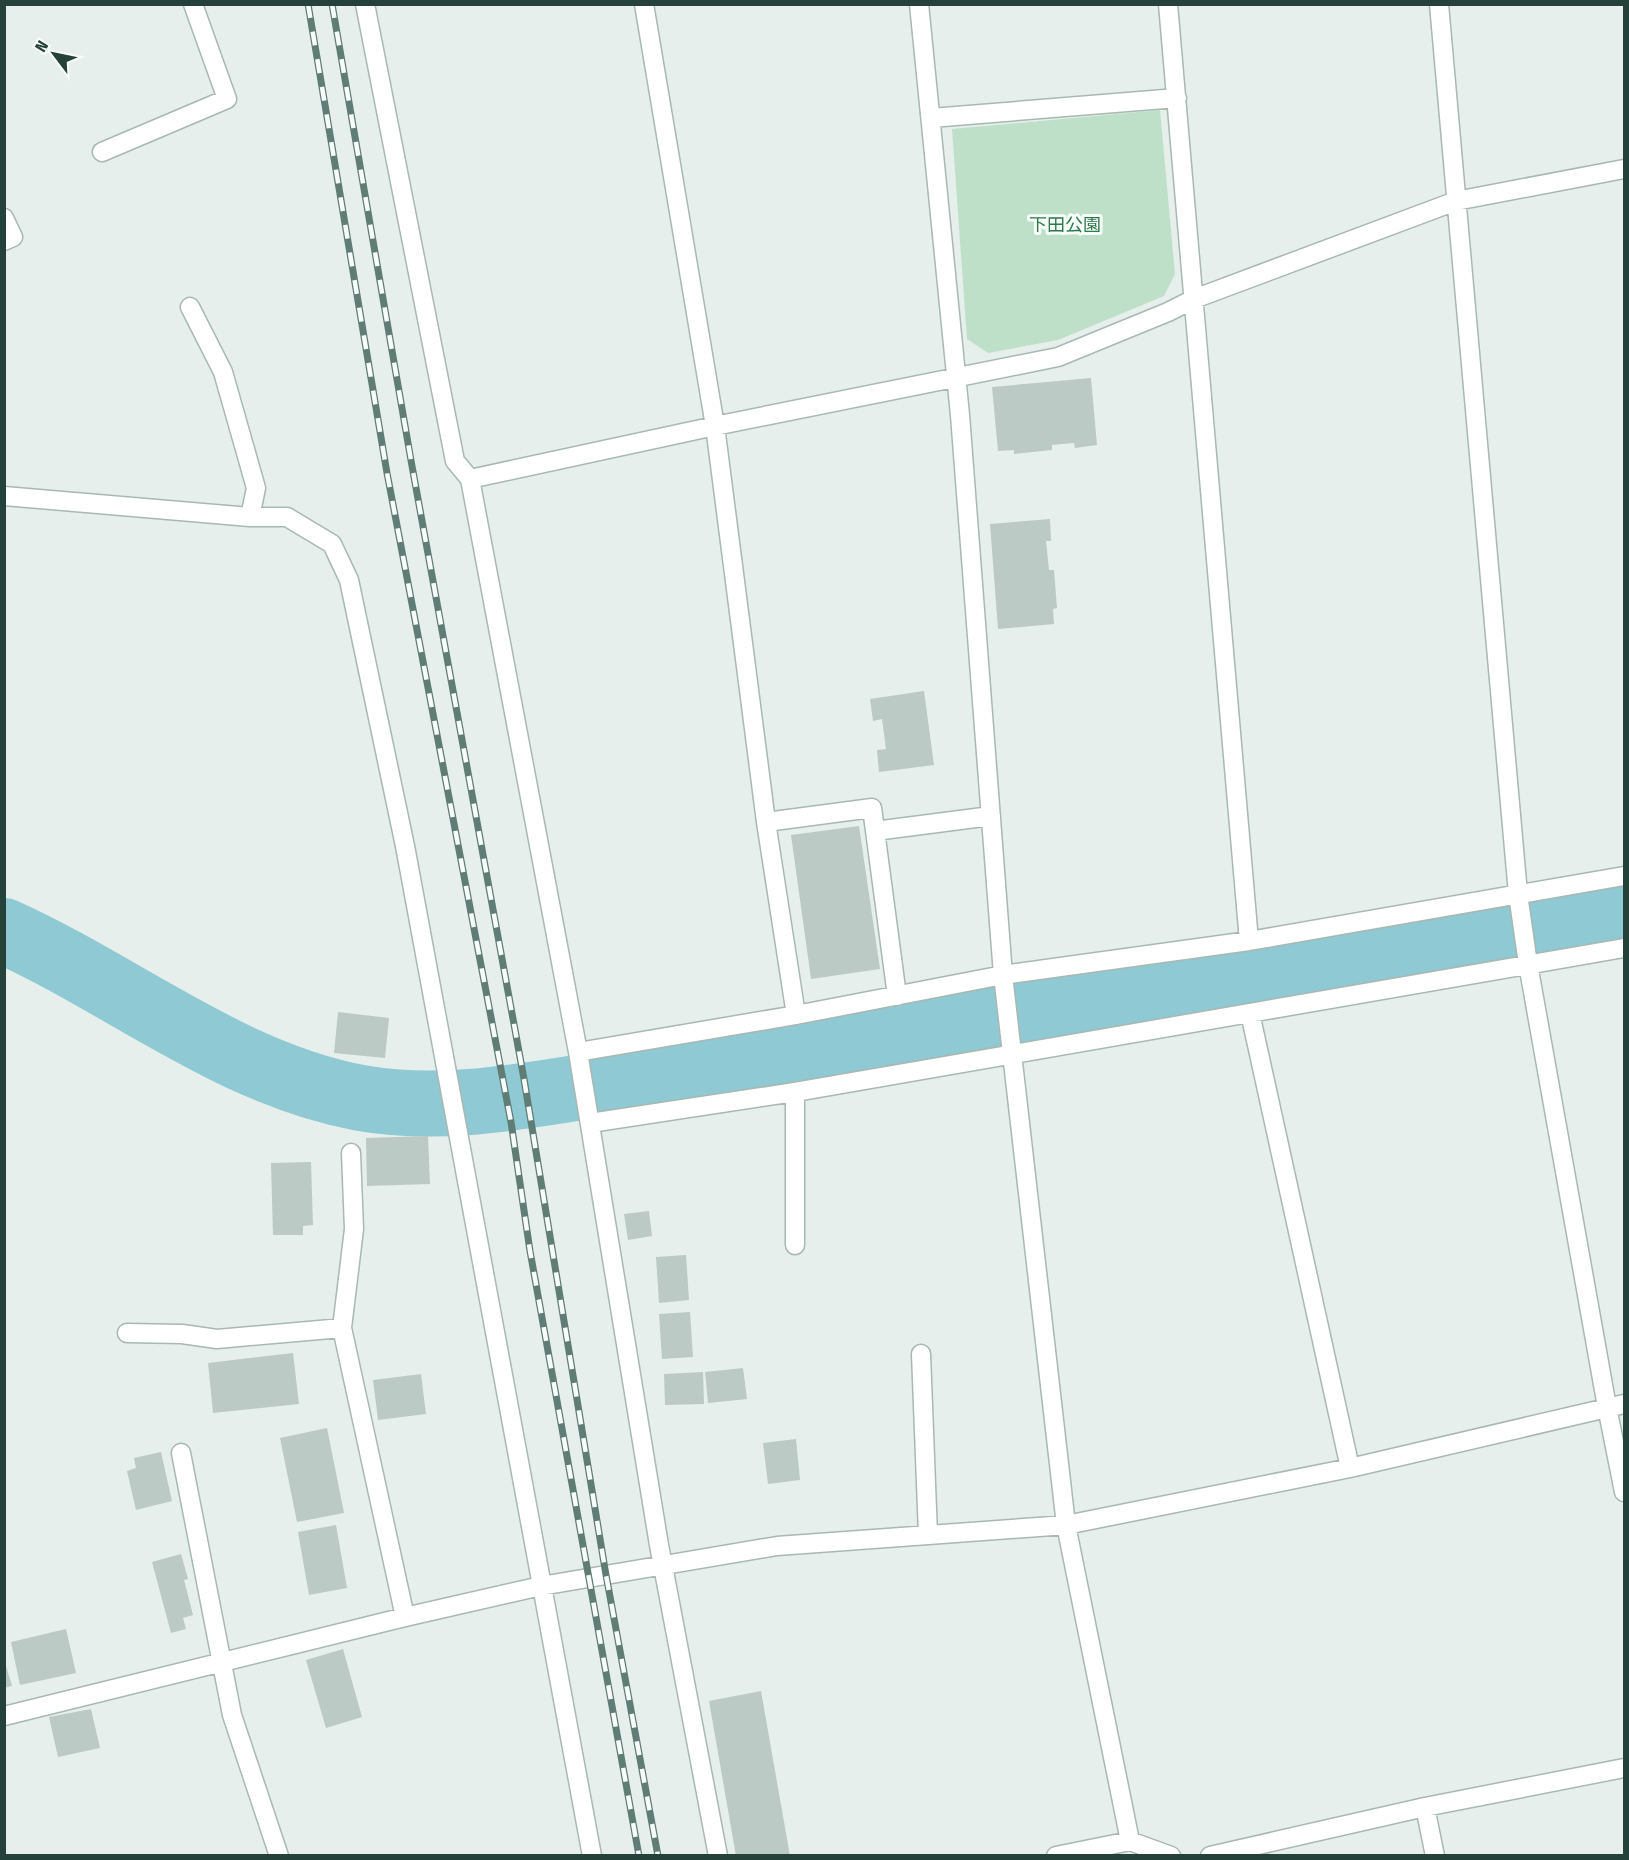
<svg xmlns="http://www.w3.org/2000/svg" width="1629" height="1860" font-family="'Fira Sans Condensed','Noto Sans JP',sans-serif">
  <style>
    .green { fill: #bfe0c8 }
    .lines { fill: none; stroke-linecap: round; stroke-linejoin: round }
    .river { stroke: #8ec9d4; stroke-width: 66 }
    .building { fill: #bbcac4 }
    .minor-casing { stroke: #a8b8b2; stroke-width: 21 }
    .minor { stroke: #fff; stroke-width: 18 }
    .rail-casing { stroke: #5f7d75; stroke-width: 7 }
    .rail { stroke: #f7fbf9; stroke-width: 4.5; stroke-dasharray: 14; stroke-linecap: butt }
    .labels { text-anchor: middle; stroke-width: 6; stroke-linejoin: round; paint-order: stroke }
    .park-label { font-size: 18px; fill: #2d7a4b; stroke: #f7fbf9 }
  </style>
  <rect width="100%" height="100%" fill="#e6efeb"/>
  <path class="green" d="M1160,110L1175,274L1164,296L1058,340L988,353L967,339L952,129Z"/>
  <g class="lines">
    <path class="river" d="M4,931C124,985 230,1074 361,1098C439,1112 519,1097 595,1085C648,1076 701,1068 753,1059C1044,1012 1334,958 1624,908"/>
  </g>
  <path class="building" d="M1091,378L1097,445L1075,448L1074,443L1052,445V450L1014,454V450L998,451L992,387Z
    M1050,519L1051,541H1046L1049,570H1054L1057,608L1053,609L1054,624L998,629L990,524Z
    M924,691L934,765L879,772L877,750L886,749L882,719L873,721L870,699Z
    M859,826L880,969L811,979L791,835Z
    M338,1012L389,1018L385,1058L334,1053Z
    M428,1136L430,1184L367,1186L366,1138Z
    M311,1162L313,1225L303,1226V1235H273L271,1163Z
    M649,1211L652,1236L628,1240L624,1214Z
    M686,1255L689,1300L659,1303L656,1257Z
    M690,1312L693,1357L662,1359L659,1314Z
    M293,1353L299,1404L213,1413L208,1363Z
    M743,1368L747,1399L708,1403L705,1372Z
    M703,1372L704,1404L665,1405L664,1374Z
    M421,1374L426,1414L378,1420L373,1380Z
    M327,1428L344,1513L297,1522L280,1438Z
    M796,1439L800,1480L768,1484L763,1443Z
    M161,1452L172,1501L136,1510L127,1471L136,1468L134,1458Z
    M336,1525L347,1588L309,1595L298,1532Z
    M181,1554L188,1579L184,1580L193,1615L183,1618L186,1629L171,1633L152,1562Z
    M66,1629L76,1673L20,1685L11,1642Z
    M343,1649L362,1717L326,1728L306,1660Z
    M4,1659L12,1686L4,1688Z
    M761,1691L790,1856H736L709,1701Z
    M91,1709L100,1748L58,1757L49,1717Z"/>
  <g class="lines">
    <g class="minor-casing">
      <path id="minor" d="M365,4L455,461L470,479L578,1052L659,1545L718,1856
        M644,4L715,426L766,822L796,1015
        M919,4L960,415L1003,975L1066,1525L1130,1841
        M1168,4L1249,941
        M1439,4L1518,894L1528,964L1607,1407L1624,1492
        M931,118L1177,98
        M102,152L227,99L193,4
        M4,218L13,237L4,241
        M190,307L223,372L256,488L250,517
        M470,479L715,426L1058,357L1168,312L1194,299L1456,201L1624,169
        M4,496L250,517H287L332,544L349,580L405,846L592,1856
        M766,822L872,808L897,996
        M875,831L991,816
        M1250,1013L1350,1468
        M578,1052L796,1015L1003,975L1249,941L1624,876
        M590,1123L795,1092L1624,948
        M351,1153L354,1229L342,1328L405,1617
        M795,1245V1092
        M127,1333L182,1334L217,1339L342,1328
        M921,1354L928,1535
        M181,1453L232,1715L279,1856
        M4,1716L405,1617L541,1586L777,1546L1066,1525L1350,1468L1624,1404
        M1425,1807L1435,1856
        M1056,1856L1130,1841L1171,1856
        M1210,1856L1425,1807L1624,1768"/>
    </g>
    <use href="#minor" class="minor"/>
    <g class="rail-casing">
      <path id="rail" d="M308,4L387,473L511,1122L530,1251L639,1856
        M332,4L412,466L524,1079L606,1575L658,1856"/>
    </g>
    <use href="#rail" class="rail"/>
  </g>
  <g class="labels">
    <g class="park-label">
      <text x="1065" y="231">下田公園</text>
    </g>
  </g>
  <rect width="1629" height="1860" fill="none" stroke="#24423a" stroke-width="12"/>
  <g transform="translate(54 54) rotate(302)" stroke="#f7fbf9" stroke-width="4.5" paint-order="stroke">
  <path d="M0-4.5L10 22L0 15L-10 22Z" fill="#24423a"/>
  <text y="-9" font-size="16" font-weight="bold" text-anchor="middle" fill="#24423a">N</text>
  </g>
</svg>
